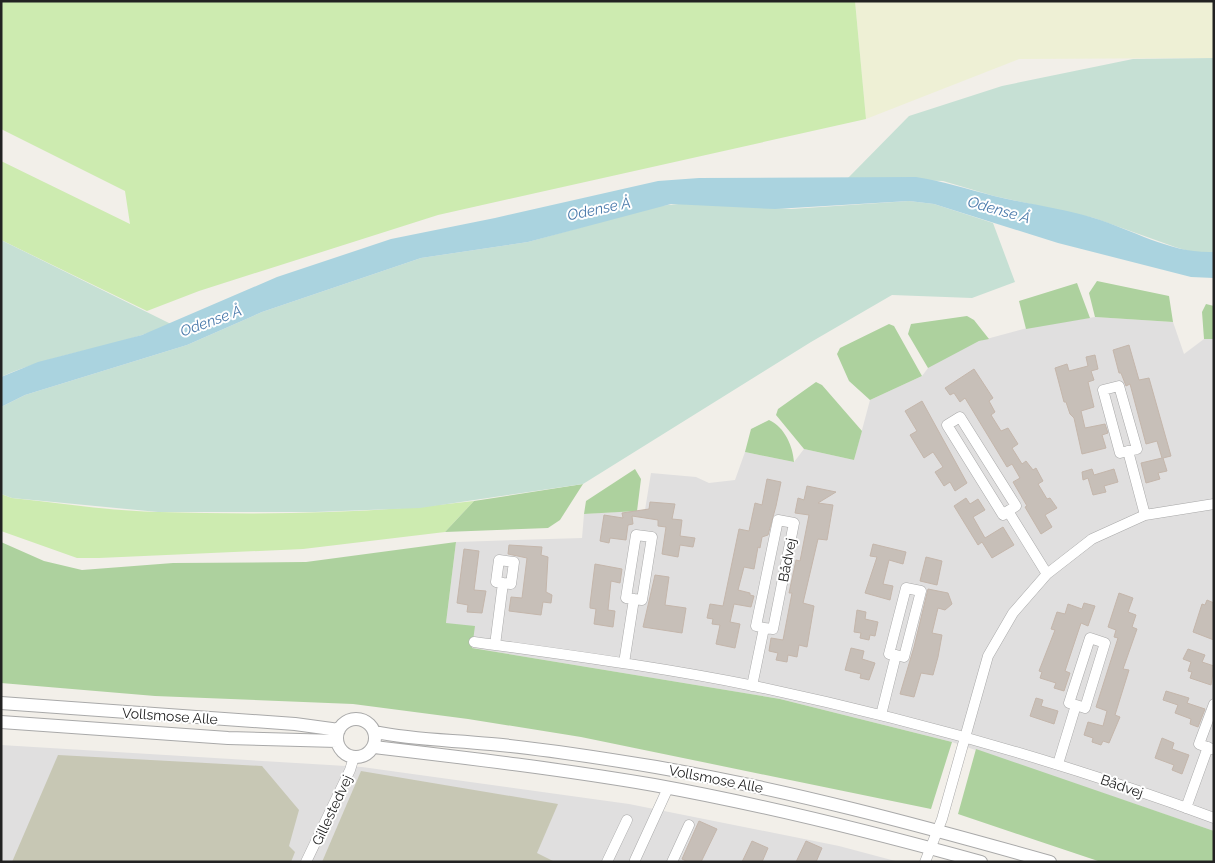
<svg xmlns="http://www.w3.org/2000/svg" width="1215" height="863" font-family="Raleway,sans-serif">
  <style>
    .residential { fill: #e0dfdf }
    .construction { fill: #c7c7b4 }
    .farmland { fill: #eef0d5 }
    .grass { fill: #cdebb0 }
    .forest { fill: #add19e }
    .wetland { fill: #c6e0d4 }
    .water { fill: #aad3df }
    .building { fill: #c7bfb8; stroke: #c4b6ab }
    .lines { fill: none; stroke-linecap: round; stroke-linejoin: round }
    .minor-casing { stroke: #a9a9a9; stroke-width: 11 }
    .tertiary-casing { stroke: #a9a9a9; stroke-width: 14 }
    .minor { stroke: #fff; stroke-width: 10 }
    .tertiary { stroke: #fff; stroke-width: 12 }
    .labels { text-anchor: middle; stroke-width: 4; stroke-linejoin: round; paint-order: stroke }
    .street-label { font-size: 14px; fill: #222; stroke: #fff }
    .water-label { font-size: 15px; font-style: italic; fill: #4a7aab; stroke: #fff }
  </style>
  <rect width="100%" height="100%" fill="#f2efe9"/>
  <path class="residential" d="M1095,317L1173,322L1184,354L1204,339H1214V831L952,742L780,699L472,648L446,623L456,542L582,538L584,514L645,510L651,473L696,477L709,483L735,480L745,452L794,462L804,449L854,460L870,400L922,376L931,364L979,341L1031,327Z
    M1,745L362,767L629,804L839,846L899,862H1Z"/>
  <path class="construction" d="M58,755L262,766L299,810L289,846L295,852L291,862H12Z
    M361,771L558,804L537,853L555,862H322Z"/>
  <path class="farmland" d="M855,1H1214V58L1019,59L866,119Z"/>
  <path class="grass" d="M1,1H855L866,119L438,215L199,291L147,311L1,240V161L130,224L125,191L1,129Z
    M1,494L12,498C60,503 110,511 159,512C263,515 370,514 474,501L445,532L303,549L99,558H77L1,531Z"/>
  <path class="forest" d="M1097,281L1169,296L1173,322L1095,317L1089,293Z
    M1077,283L1090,318L1026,329L1019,301Z
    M1206,304L1214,306V339H1204L1202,312Z
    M967,316L974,320L989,339L979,341L928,368L908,334L911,324Z
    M889,324L894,326L922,376L870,400L849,381L837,354L840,348Z
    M816,382L822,385L862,431L854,460L804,449L776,415L778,409Z
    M769,420C785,427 793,447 794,462L745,452L751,429Z
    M635,469L641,479L637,511L584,514L586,501Z
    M583,484L560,520L548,528L445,532L474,501Z
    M1,542L44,561L82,570L173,563L306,562L456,542L446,623L475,626L472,648L780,699L952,742L931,809L581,737L468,719L353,704L155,696L1,683Z
    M976,749L1214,831V862H1101L958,814Z"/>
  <path class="wetland" d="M1214,58V252H1192L1175,247L1094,218L994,196L943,181L848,178L909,116L1002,86L1133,59Z
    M909,201L934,204L993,223L1015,282L972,298L892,295L811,342L583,484L420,508L315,512H158L12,498L1,494V407L25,395L187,345L262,312L421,258L528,242L658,206L689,203L791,209Z
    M1,240L171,324C116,348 56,352 1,377Z"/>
  <path class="water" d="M916,177C943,181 967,189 994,196C1027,204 1061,208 1094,218C1133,230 1172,254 1214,252V278L1191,277L1058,243L934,204L909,201L775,209L671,204L528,242L421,258L262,312L187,345L25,395L1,407V377L38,362L142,335L277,277L391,239L495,218L658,181L699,178Z"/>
  <path class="building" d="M1129,345L1139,380L1149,378L1171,456L1163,458L1167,471L1158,473L1160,479L1146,483L1141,463L1162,458L1157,441L1146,444L1130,384L1126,386L1121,373H1119L1113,350Z
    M1095,355L1098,369L1091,371L1094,380L1088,382L1094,407L1081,411L1085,428L1105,424L1108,433L1102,435L1106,448L1082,454L1074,418L1070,414L1066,402H1064L1055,368L1067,364L1069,371L1088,366L1086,357Z
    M974,369L993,398L989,401L995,412L991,415L1001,431L1008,428L1018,444L1012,448L1022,464L1026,461L1033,470L1036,468L1043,481L1038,484L1047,499L1050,498L1057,508L1045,515L1052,527L1041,534L1025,507L1027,506L1013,482L1020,478L1012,464L1007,467L965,398L960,402L954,393L950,395L945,388Z
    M922,401L967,483L955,491L950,482L944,486L935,472L943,467L933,452L924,458L910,435L917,431L905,411Z
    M1092,469L1094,475L1114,469L1118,482L1104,486L1106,492L1093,495L1088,478L1083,480L1082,472Z
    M767,479L781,482L776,506L768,535L762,537L760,548L758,547L754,569L744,567L738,590L750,593V595L754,596L751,607L734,604L730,622L740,624L735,648L716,644L720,625L712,624L713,619L707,618L710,604L723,606L739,529L749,531L755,503L762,505Z
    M807,486L836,492L818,503L833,505L827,540L818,539L803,603L814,606L807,647L799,645L797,657L788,655L787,662L776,660L778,653L769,651L771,638L783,640L792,593H789L796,560L800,561L809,515L795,513L798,498L804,500Z
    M966,498L970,504L978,499L985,510L973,517L985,538L1003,527L1014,545L992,558L982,542L978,545L954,506Z
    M650,502L675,504L672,519L682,520L680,536L695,538L693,547L680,545L678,557L662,554L666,527L658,526V520L632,516L633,524L628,525L626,540L610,538L609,543L600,541L604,515L623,518L622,513L649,509Z
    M873,544L906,552L903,564L889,560L883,584L893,586L890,600L865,593L877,557L870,556Z
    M509,545L542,547L541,555L548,557L546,592L552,595L551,603L543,602L541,615L509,611L511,597L522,598L527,558L508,554Z
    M464,549L479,551L474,590L486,591L482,613L467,612L468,605L457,603Z
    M926,557L942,561L937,585L920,581Z
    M595,564L622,569L620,583L611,581L608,610L615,611L613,627L594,624L596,609L590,608V604Z
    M655,575L669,577L665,605L686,608L682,633L643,627Z
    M928,589L948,593L952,604L945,610L938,608L932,633L942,635L938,657L933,675L921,673L914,697L900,694L914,647Z
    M1119,593L1133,598L1128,612L1136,615L1132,627L1137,629L1123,669L1129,670L1115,715L1120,717L1109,743L1103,741L1101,745L1092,742L1093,738L1084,735L1088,722L1103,726L1107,711L1096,707L1118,638L1114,637L1116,630L1108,627Z
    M1207,600L1214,603V640L1193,632L1202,604L1205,605Z
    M1084,603L1095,606L1088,626L1081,623L1065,671L1070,673L1064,691L1054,688L1056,683L1040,678L1042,672L1039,671L1055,630L1051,629L1057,612L1065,614L1068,604L1082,609Z
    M857,610L866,612L865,619L878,622L875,636L870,635L869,640L860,638L861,633L854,632Z
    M851,648L864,651L862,659L875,663L869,680L860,678L861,674L845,670Z
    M1188,649L1205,655L1202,662L1214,666L1211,685L1190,678L1192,672L1188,671L1191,662L1183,659Z
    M1166,691L1189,698L1187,703L1205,709L1198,727L1190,724L1191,719L1175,713L1178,705L1163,700Z
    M1036,698L1043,700L1041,706L1058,711L1054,724L1030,716Z
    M1162,738L1174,743L1172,749L1189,755L1182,774L1172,770L1174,765L1155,758Z
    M699,821L717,829L701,862H688L682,859Z
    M752,841L768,848L762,862H742Z
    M806,841L822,848L816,862H796Z"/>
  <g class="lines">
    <g class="minor-casing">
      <path id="minor" d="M1128,451L1120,453L1103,390L1119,386L1137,449L1128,451L1145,515
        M1008,511L1003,515L947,425L960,417L1016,506L1008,511L1047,574
        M474,642C567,655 661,667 754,686C910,719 1064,762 1214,818
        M495,645L503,583L496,582L499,560L514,562L511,584L503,583
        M624,663L634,599L626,598L636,535L652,537L642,600L634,599
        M752,686L764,628L756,626L778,520L794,523L773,629L764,628
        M881,715L896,655L889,654L906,588L921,591L904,657L896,655
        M1212,749L1199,744L1214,704
        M1058,764L1076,705L1085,708L1105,643L1090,638L1069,703L1076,705
        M1186,808L1208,747
        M635,860L668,788
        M306,862L350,770L354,757
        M607,862L627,820
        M672,862L689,825
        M925,862L942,819L988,656L1013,613L1047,574L1092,539L1145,515L1214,504"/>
    </g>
    <g class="tertiary-casing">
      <path id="tertiary" d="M1,703L295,724L339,730
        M337 738a19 19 0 1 1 38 0a19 19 0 1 1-38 0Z
        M1,722L228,738L337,741
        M375,732C413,740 452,740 491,744C546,749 602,758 656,767C789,790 919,825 1050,862
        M374,747C467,758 561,769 654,785C764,805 873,832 981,862"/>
    </g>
    <use href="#minor" class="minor"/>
    <use href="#tertiary" class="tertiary"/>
  </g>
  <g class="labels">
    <g class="street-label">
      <text transform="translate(787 560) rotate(-79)" y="5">Bådvej</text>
      <text transform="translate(170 716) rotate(4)" y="5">Vollsmose Alle</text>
      <text transform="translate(716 779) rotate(11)" y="5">Vollsmose Alle</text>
      <text transform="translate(1122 786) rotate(19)" y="5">Bådvej</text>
      <text transform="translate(332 810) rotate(-65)" y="5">Gillestedvej</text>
    </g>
    <g class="water-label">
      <text transform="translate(599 209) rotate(-12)" y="5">Odense Å</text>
      <text transform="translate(999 210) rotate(16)" y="5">Odense Å</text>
      <text transform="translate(211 321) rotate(-20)" y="5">Odense Å</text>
    </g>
  </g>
  <rect width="1215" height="863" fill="none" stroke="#222222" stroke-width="5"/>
</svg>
